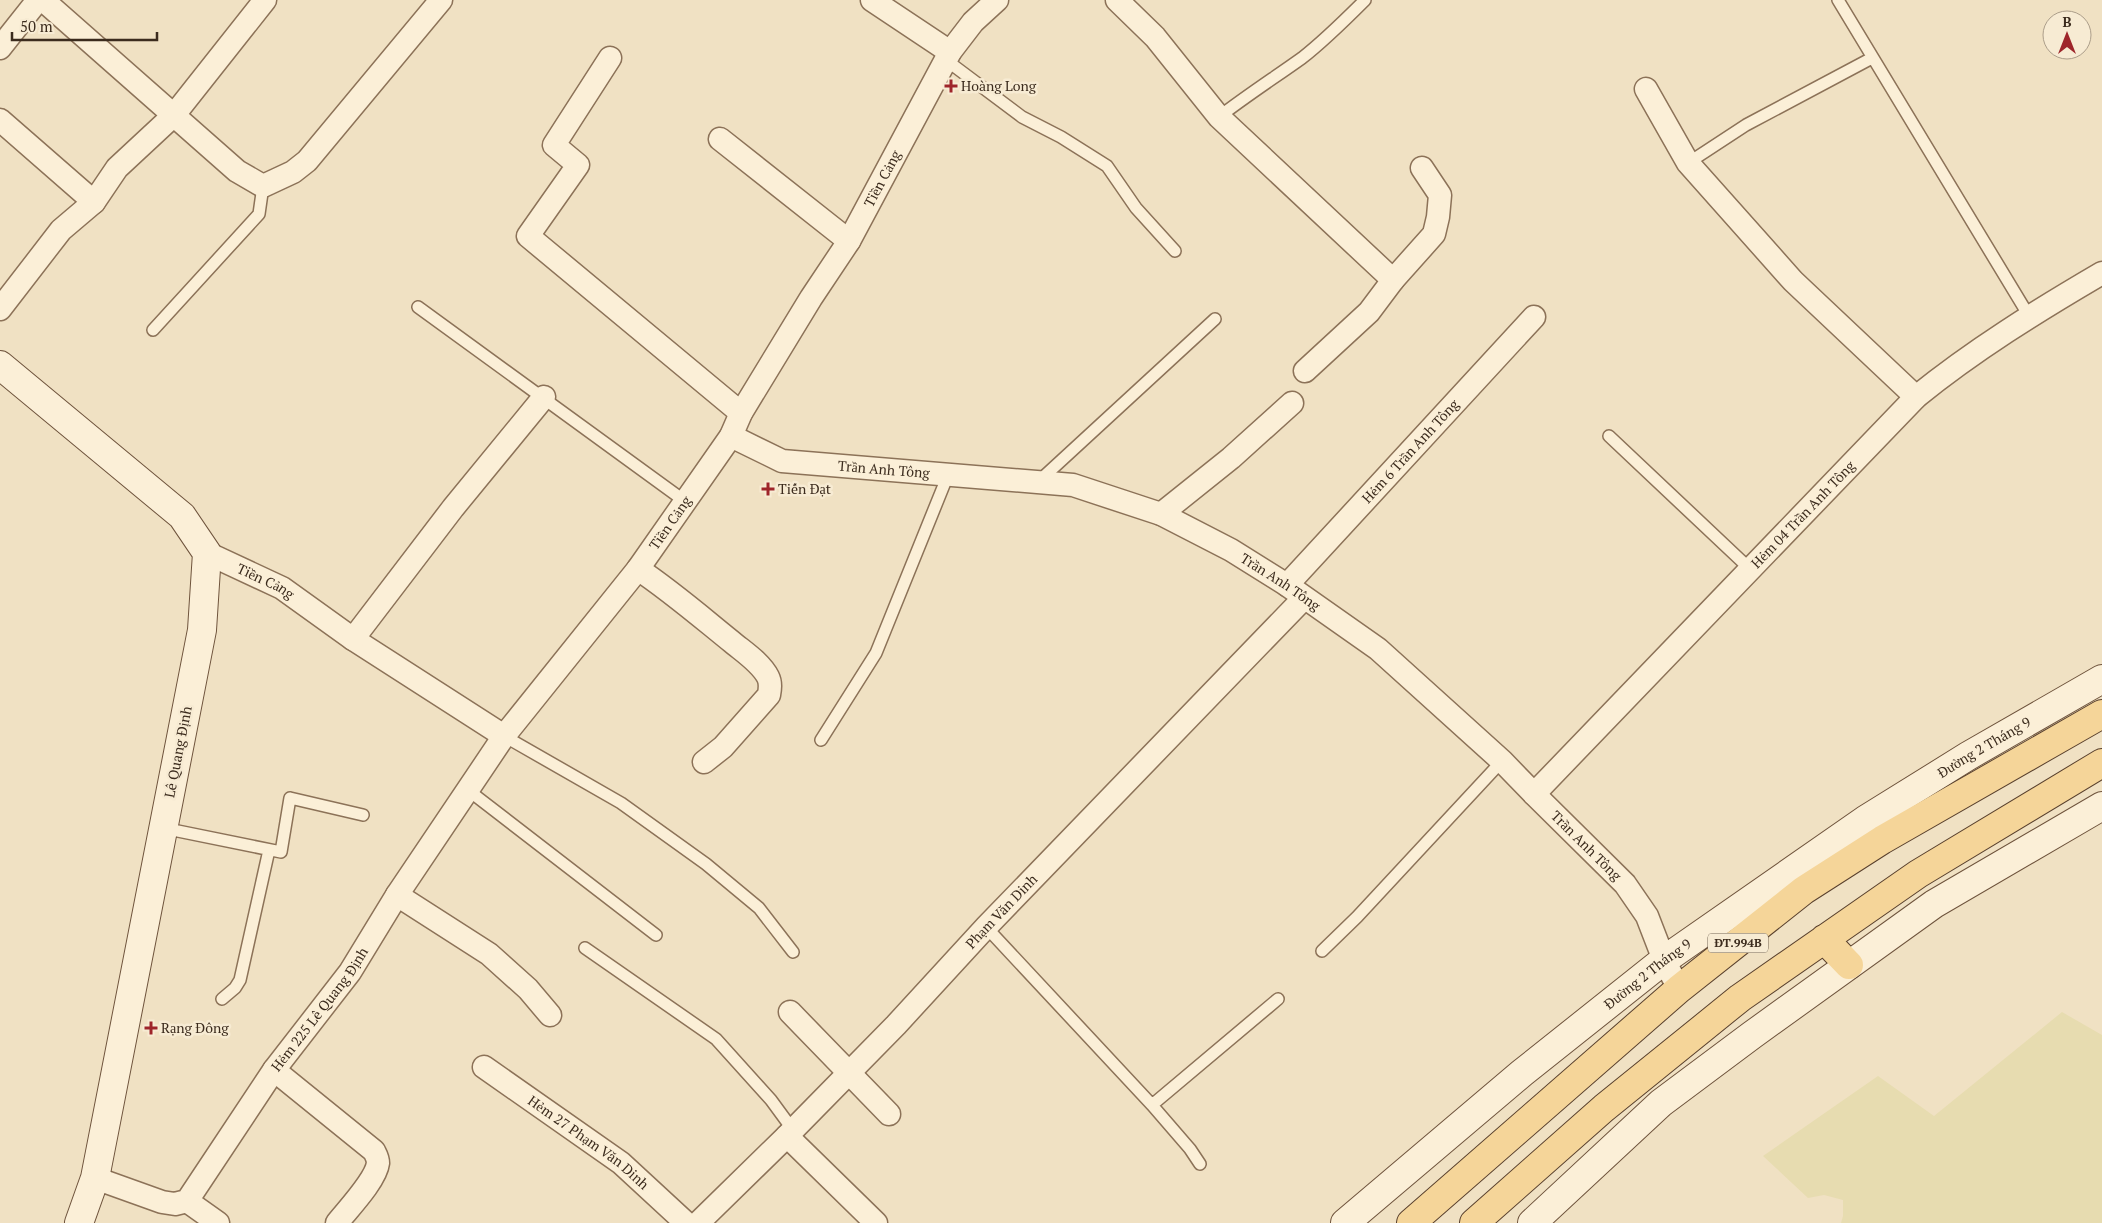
<svg xmlns="http://www.w3.org/2000/svg" width="2102" height="1223" font-family="'PT Serif',serif">
  <style>
    .farmland { fill: #e7dcb0 }
    .lines { fill: none; stroke-linecap: round; stroke-linejoin: round }
    .lane-casing { stroke: #8c7258; stroke-width: 14 }
    .street-casing { stroke: #8c7258; stroke-width: 25 }
    .secondary-casing { stroke: #6e533c; stroke-width: 30 }
    .primary-casing { stroke: #59402d; stroke-width: 30 }
    .lane { stroke: #fbefd7; stroke-width: 11 }
    .street { stroke: #fbefd7; stroke-width: 22 }
    .secondary { stroke: #fbefd7; stroke-width: 28 }
    .primary { stroke: #f5d599; stroke-width: 28 }
    .poi-dot { fill: #9e252a; stroke: #f7ebd3; stroke-width: 2 }
    .labels { text-anchor: middle; stroke-width: 5; stroke-linejoin: round; paint-order: stroke }
    .shield { fill: #f7ebd3; stroke: #736554; stroke-width: 1 }
    .shield-label { font-size: 12px; font-weight: bold; fill: #3b2b1d }
    .poi-label { font-size: 14px; fill: #3b2b1d; stroke: #f7ebd3; text-anchor: start }
    .street-label { font-size: 14px; fill: #3b2b1d; stroke: #f7ebd3 }
  </style>
  <rect width="100%" height="100%" fill="#f0e1c3"/>
  <path class="farmland" d="M2062,1012L2102,1035V1223H1841L1843,1216V1200L1824,1195L1808,1198L1763,1156L1878,1076L1934,1116Z"/>
  <g class="lines">
    <g class="lane-casing">
      <path id="lane" d="M1838,0L2029,316
        M946,60L1022,117L1061,137L1107,166L1136,208L1175,251
        M1219,117C1246,96 1274,78 1302,58C1325,40 1345,20 1365,0
        M1688,163L1746,125L1872,58
        M418,307L686,502
        M153,330L259,214L263,186
        M1609,436L1750,569
        M1039,481L1215,319
        M504,736L621,803L706,864L759,908L793,952
        M821,740L876,653L948,475
        M468,790L656,935
        M163,828L281,852L290,798L363,815
        M986,927L1152,1105L1190,1149L1200,1164
        M585,948L716,1039L771,1100L793,1130
        M1322,951L1357,917L1502,761
        M222,999L235,988L240,980L269,850
        M1152,1105L1278,999"/>
    </g>
    <g class="street-casing">
      <g id="street">
        <path d="M43,0L237,171L263,186L293,172L307,161L441,0"/>
        <path d="M872,0L950,52"/>
        <path d="M1117,0L1155,37L1219,117L1393,280"/>
        <path d="M0,48L38,0"/>
        <path d="M610,58L554,145L578,165L528,236L741,413"/>
        <path d="M1646,89L1688,163L1793,281L1916,397"/>
        <path d="M0,120L94,202"/>
        <path d="M720,139L849,241"/>
        <path d="M0,309L61,230L94,202L117,168L174,115L265,0"/>
        <path d="M1305,371L1369,312L1393,280L1434,234L1438,217L1440,195L1422,168"/>
        <path id="s1" d="M731,436L782,461L1073,485L1161,514L1231,550L1287,585L1378,649L1502,761L1534,794L1625,884L1647,916L1664,960L1679,989"/>
        <path d="M1161,514L1231,458L1292,403"/>
        <path id="s2" d="M207,553L282,588L353,639L504,736L638,569L731,436L741,413L811,298L849,241L950,52L973,22L997,0"/>
        <path d="M638,569C671,591 701,617 732,642C744,652 761,663 768,677C771,683 770,689 769,695L723,747L704,762"/>
        <path id="s3" d="M1287,585L1534,317"/>
        <path d="M353,639L453,508L544,397"/>
        <path id="s4" d="M1534,794L1916,397C1974,350 2037,311 2102,273"/>
        <path d="M397,895L489,954L528,989L550,1015"/>
        <path d="M790,1012L889,1114"/>
        <path id="s5" d="M484,1067L621,1163L686,1223"/>
        <path d="M274,1070L374,1151C376,1155 378,1158 378,1163C376,1180 348,1209 337,1223"/>
        <path d="M787,1136L876,1223"/>
        <path id="s6" d="M95,1178L162,1202L175,1204L187,1201L274,1070L350,972L397,895L504,736"/>
        <path d="M187,1201L218,1223"/>
        <path id="s7" d="M698,1223L787,1136L896,1025L986,927L1304,598"/>
      </g>
    </g>
    <g class="secondary-casing">
      <g id="secondary">
        <path d="M0,365L182,516L207,553L202,630L95,1178L79,1223"/>
        <path id="s8" d="M1345,1223L1522,1073L1664,960L1865,820L1968,756L2102,679"/>
        <path d="M1532,1223L1661,1103L1752,1035L1934,904L2102,806"/>
      </g>
    </g>
    <g class="primary-casing">
      <path id="primary" d="M1824,939L1849,965
        M1411,1223L1679,989L1804,890L1882,840L2102,714
        M1474,1223L1604,1108L1740,998L1918,874L2102,763"/>
    </g>
    <use href="#lane" class="lane"/>
    <use href="#street" class="street"/>
    <use href="#secondary" class="secondary"/>
    <use href="#primary" class="primary"/>
  </g>
  <g class="poi-dot">
    <path d="M948.5 78.5h5v5h5v5h-5v5h-5v-5h-5v-5h5z"/>
    <path d="M765.5 481.5h5v5h5v5h-5v5h-5v-5h-5v-5h5z"/>
    <path d="M148.5 1020.5h5v5h5v5h-5v5h-5v-5h-5v-5h5z"/>
  </g>
  <g class="labels">
    <rect class="shield" x="1708" y="933.5" width="60" height="19" rx="4"/>
    <g class="shield-label">
      <text x="1738" y="947">ĐT.994B</text>
    </g>
    <g class="poi-label">
      <text x="961" y="91">Hoàng Long</text>
      <text x="778" y="494">Tiến Đạt</text>
      <text x="161" y="1033">Rạng Đông</text>
    </g>
    <g class="street-label">
      <text dy="5" stroke="none"><textPath href="#s2" startOffset="1025">Tiền Cảng</textPath></text>
      <text dy="5" stroke="none"><textPath href="#s3" startOffset="182">Hẻm 6 Trần Anh Tông</textPath></text>
      <text dy="5" stroke="none"><textPath href="#s1" startOffset="159">Trần Anh Tông</textPath></text>
      <text dy="5" stroke="none"><textPath href="#s4" startOffset="388">Hẻm 04 Trần Anh Tông</textPath></text>
      <text dy="5" stroke="none"><textPath href="#s2" startOffset="620">Tiền Cảng</textPath></text>
      <text dy="5" stroke="none"><textPath href="#s2" startOffset="65">Tiền Cảng</textPath></text>
      <text dy="5" stroke="none"><textPath href="#s1" startOffset="579">Trần Anh Tông</textPath></text>
      <text dy="5" stroke="none"><textPath href="#s8" startOffset="798">Đường 2 Tháng 9</textPath></text>
      <text transform="translate(178 752) rotate(-79)" y="5">Lê Quang Định</text>
      <text dy="5" stroke="none"><textPath href="#s1" startOffset="984">Trần Anh Tông</textPath></text>
      <text dy="5" stroke="none"><textPath href="#s7" startOffset="435">Phạm Văn Dinh</textPath></text>
      <text dy="5" stroke="none"><textPath href="#s8" startOffset="392">Đường 2 Tháng 9</textPath></text>
      <text dy="5" stroke="none"><textPath href="#s6" startOffset="330">Hẻm 225 Lê Quang Định</textPath></text>
      <text dy="5" stroke="none"><textPath href="#s5" startOffset="129">Hẻm 27 Phạm Văn Dinh</textPath></text>
    </g>
  </g>
  <g transform="translate(2067 35)"><circle r="24" fill="#f7ebd3" stroke="#ac9e8a"/>
  <path d="M0-4L9 19L0 12L-9 19Z" fill="#9e252a"/>
  <text y="-8" font-size="14" font-weight="bold" text-anchor="middle" fill="#3b2b1d">B</text>
  </g>
  <path d="M12 32v8h145v-8" fill="none" stroke="#3b2b1d" stroke-width="2.5"/>
  <text x="20" y="32" font-size="15" fill="#3b2b1d" stroke="#f7ebd3" stroke-width="4" paint-order="stroke">50 m</text>
</svg>
